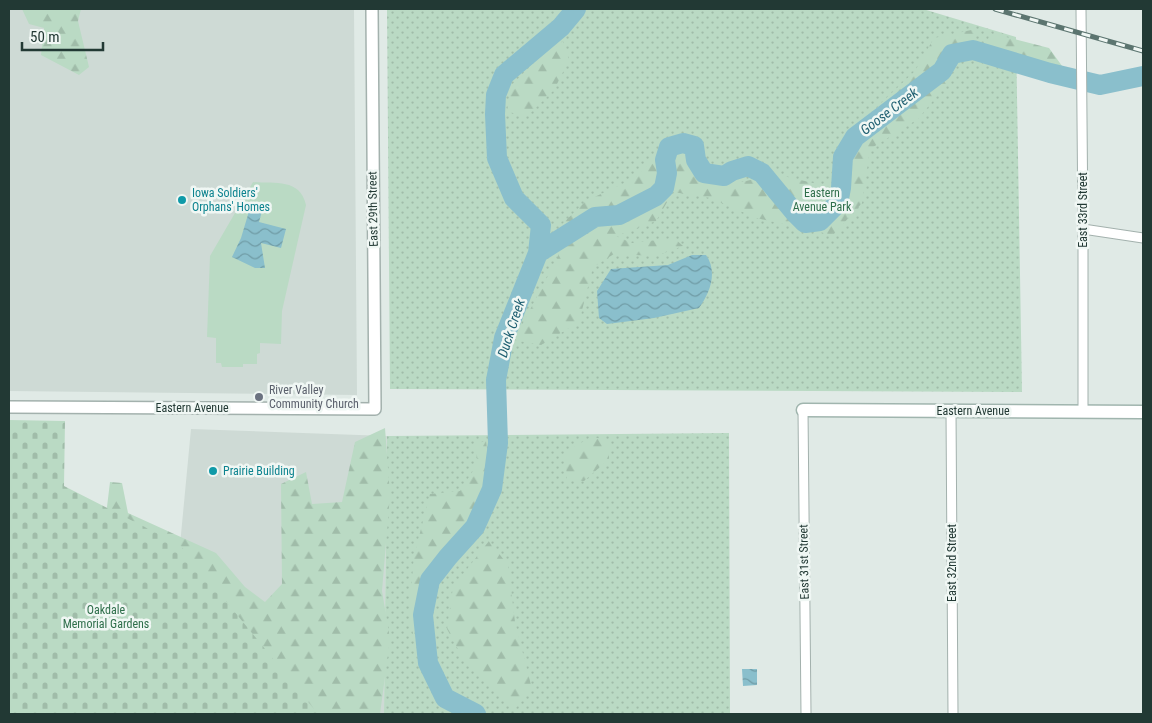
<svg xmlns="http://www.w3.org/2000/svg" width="1152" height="723" font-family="'Roboto Condensed',sans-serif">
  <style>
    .built { fill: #cedad5 }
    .grass { fill: url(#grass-dots) }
    .forest { fill: url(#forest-firs) }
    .cemetery { fill: url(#cemetery-stones) }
    .garden { fill: #badac4 }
    .water { fill: url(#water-waves) }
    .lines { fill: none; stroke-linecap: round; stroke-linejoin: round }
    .river { stroke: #8abfcc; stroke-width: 20 }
    .minor-casing { stroke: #a3b1ad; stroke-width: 11 }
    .tertiary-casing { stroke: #a3b1ad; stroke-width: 14 }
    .secondary-casing { stroke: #a0b5ae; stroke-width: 15 }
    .minor { stroke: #fff; stroke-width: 9 }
    .tertiary { stroke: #fff; stroke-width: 11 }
    .secondary { stroke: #fff; stroke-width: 12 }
    .rail-casing { stroke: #5c7570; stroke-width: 5 }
    .rail { stroke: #f0f7f4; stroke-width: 3; stroke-dasharray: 9; stroke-linecap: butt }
    .culture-dot { fill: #0f9aa8; stroke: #f0f7f4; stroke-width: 2 }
    .worship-dot { fill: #6b7280; stroke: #f0f7f4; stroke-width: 2 }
    .labels { text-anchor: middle; stroke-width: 5; stroke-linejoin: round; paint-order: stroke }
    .culture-label { font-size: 12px; fill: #0d838f; stroke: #f0f7f4; text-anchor: start }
    .park-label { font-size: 12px; fill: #2e6e4a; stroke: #f0f7f4 }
    .street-label { font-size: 12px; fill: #223934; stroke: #f0f7f4 }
    .worship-label { font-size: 12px; fill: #5b616d; stroke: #f0f7f4; text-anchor: start }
    .water-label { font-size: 14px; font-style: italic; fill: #1f5f71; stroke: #f0f7f4 }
  </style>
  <defs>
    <pattern id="grass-dots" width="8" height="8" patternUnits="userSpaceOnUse" patternTransform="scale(1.25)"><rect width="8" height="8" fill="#badac4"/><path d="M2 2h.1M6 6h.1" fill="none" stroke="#a0bca9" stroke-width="1.8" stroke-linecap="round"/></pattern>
    <pattern id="forest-firs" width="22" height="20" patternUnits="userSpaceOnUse" patternTransform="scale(1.25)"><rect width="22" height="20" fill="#badac4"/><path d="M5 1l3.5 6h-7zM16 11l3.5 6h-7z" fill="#a0bca9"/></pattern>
    <pattern id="cemetery-stones" width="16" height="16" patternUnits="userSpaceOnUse" patternTransform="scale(1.25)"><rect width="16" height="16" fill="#badac4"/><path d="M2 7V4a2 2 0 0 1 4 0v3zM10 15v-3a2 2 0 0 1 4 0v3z" fill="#a0bca9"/></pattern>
    <pattern id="water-waves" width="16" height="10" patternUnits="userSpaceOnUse" patternTransform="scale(1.25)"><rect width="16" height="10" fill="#8abfcc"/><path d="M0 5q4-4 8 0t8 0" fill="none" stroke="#709ca6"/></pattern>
  </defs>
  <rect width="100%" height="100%" fill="#e0eae6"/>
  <path class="built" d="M9,9H354L357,395L9,391Z
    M191,429L387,436L384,714H318L180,545Z"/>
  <path class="grass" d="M387,9H923L1016,37L1022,392L390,389Z
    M729,433L730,714H384L387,436Z"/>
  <path class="forest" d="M22,9H81L78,21L89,67L79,75L41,55L44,28L29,24Z
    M976,29L974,59L956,63L945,86L918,119L870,149L862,203L833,235L756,218L711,198L673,192L656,221L616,236L632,243L674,238L683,246L656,256L614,254L593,267L579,322L541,345L514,340L558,257L561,225L586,201L635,178L673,139L713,181L742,182L775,174L847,191L849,160L879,105L915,71L934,38Z
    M990,33L1049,48L1065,70L986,47Z
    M563,41L569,60L554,90L528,115L507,112L511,86L527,70Z
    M385,428L390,495L382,591L390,639L380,714H251L104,532L110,482L122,483L128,513L216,553L245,587L265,602L282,584L281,484L306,472L312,504L342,502L355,442Z
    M591,437L609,440V459L584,481L567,480L565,452Z
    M486,441L490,474L472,517L438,554L421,592V638L416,647L409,615L414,556L430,494L460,491L478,463L474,444Z
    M489,541L508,565L515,622L532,689L515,709L466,664L447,629L453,587Z"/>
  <path class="cemetery" d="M9,420L65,421L64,486L180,545L318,714H9Z"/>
  <path class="garden" d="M253,182C274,184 300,178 306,205L282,311L281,344L260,343V353L257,354V364H243V367H222L221,363H216V338L207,337L210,256Z"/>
  <path class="water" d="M250,208L262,211L259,222L286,229L281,248L261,243L265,268H255L232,257L241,238Z
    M692,255H706C718,272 710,293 699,308L654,318L607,324L599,318L597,291L611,269L668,265Z
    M742,669H757V685L743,686Z"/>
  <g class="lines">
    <path class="river" d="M538,253L595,217L619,215L656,196L664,188L667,173L665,160L669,147L683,143L694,146L696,160L704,173L724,176L732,171L748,166L762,173L795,213L805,223L820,221L838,203L841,188L843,157L855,137L942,71L952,54L973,50L1050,73L1100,85L1143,76
      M476,714L445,698L428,663L423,615L430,580L448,557L475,527L492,489L498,443L496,380L504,338L538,253L541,225L514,198L497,158L495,114L496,95L504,75L561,27L576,9"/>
    <g class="minor-casing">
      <path id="minor" d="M1081,9L1083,229V412
        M1083,229L1143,238
        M803,410L806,714
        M951,411L953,714"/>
    </g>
    <g class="tertiary-casing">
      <path id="tertiary" d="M9,407L375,409L372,9"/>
    </g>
    <g class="secondary-casing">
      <path id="secondary" d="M803,410L1143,412"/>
    </g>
    <use href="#minor" class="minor"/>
    <use href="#tertiary" class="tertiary"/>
    <use href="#secondary" class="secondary"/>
    <g class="rail-casing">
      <path id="rail" d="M995,9L1143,51"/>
    </g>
    <use href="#rail" class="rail"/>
  </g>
  <g class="culture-dot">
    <circle cx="182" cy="200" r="5"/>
    <circle cx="213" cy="471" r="5"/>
  </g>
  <circle class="worship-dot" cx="259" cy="397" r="5"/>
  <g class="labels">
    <g class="culture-label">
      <text x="192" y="197">Iowa Soldiers'<tspan x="192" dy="14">Orphans' Homes</tspan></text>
      <text x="223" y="475">Prairie Building</text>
    </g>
    <g class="park-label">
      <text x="822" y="197">Eastern<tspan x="822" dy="14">Avenue Park</tspan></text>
      <text x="106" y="614">Oakdale<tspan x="106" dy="14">Memorial Gardens</tspan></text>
    </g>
    <g class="street-label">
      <text transform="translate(373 209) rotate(-91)" y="4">East 29th Street</text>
      <text transform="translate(1083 210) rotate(-90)" y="4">East 33rd Street</text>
      <text x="192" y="412">Eastern Avenue</text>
      <text x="973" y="415">Eastern Avenue</text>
      <text transform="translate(804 562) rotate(-91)" y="4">East 31st Street</text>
      <text transform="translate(952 563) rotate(-90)" y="4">East 32nd Street</text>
    </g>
    <g class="worship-label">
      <text x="269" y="394">River Valley<tspan x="269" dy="14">Community Church</tspan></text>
    </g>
    <g class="water-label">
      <text transform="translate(889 111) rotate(-37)" y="5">Goose Creek</text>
      <text transform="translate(511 328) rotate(-72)" y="5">Duck Creek</text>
    </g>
  </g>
  <rect width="1152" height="723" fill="none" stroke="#223934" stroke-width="20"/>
  <path d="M22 42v8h81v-8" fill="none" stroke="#223934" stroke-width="2.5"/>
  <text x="30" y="42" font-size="15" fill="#223934" stroke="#f0f7f4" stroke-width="4" paint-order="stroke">50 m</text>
</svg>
